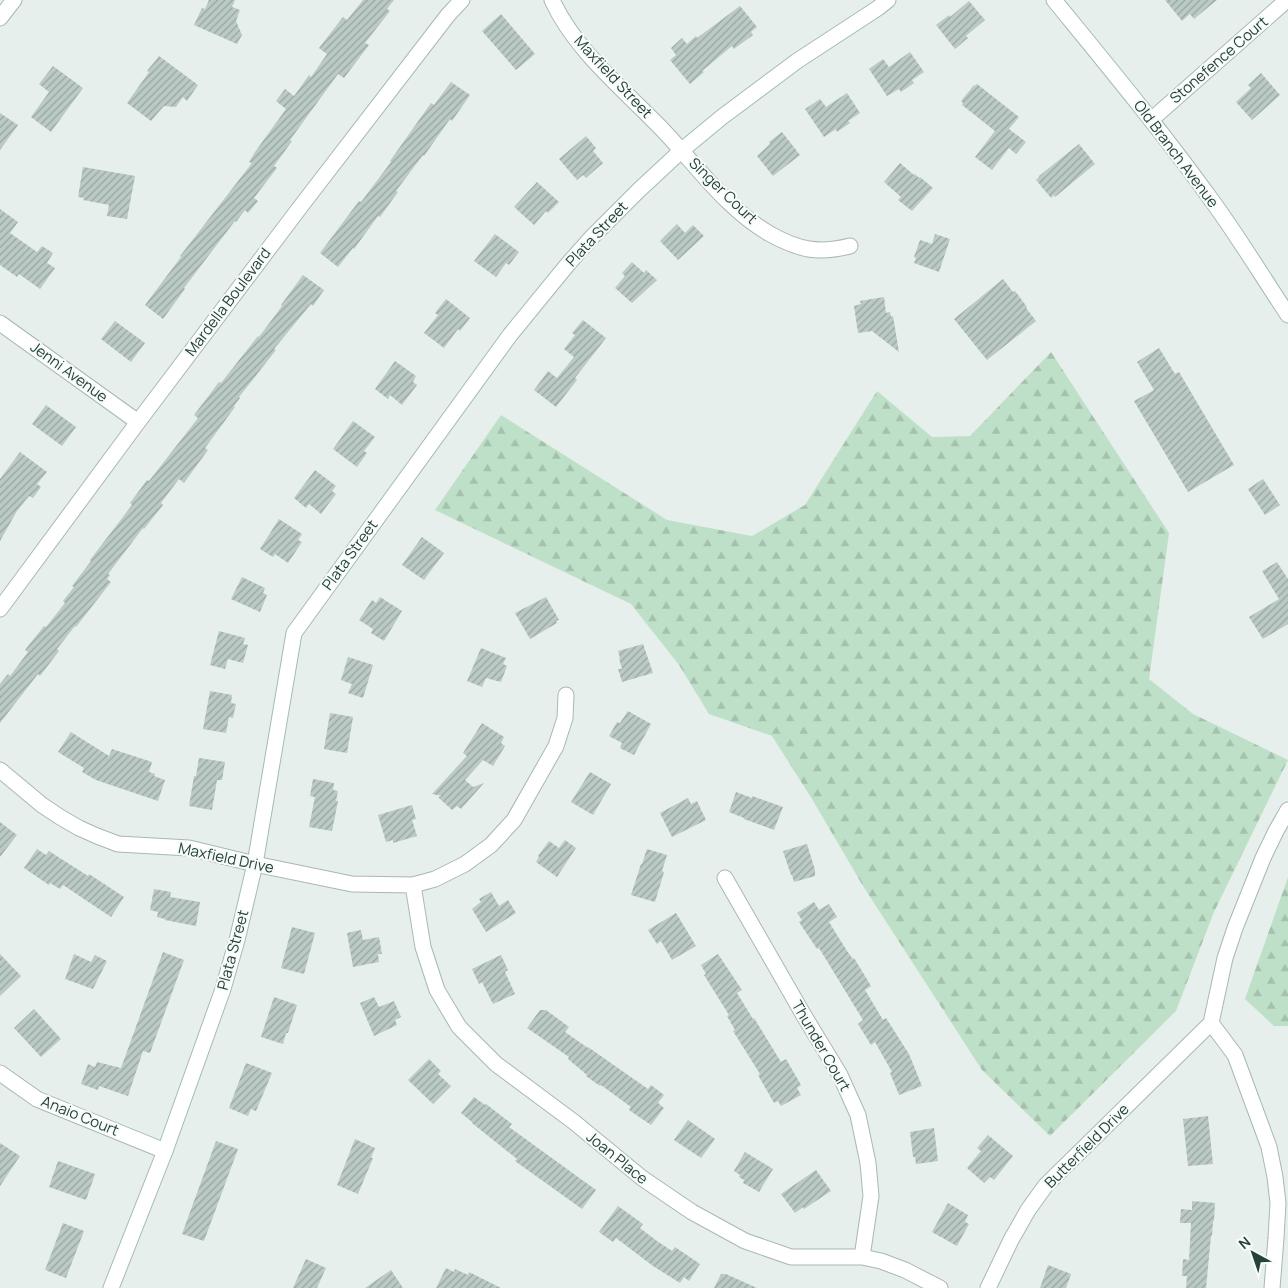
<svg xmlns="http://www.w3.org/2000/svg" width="1288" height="1288" font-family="Manrope,sans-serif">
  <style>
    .forest { fill: url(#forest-firs) }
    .building { fill: url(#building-hatch) }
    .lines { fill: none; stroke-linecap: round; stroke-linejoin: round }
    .street-casing { stroke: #a8b8b2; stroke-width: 17 }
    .secondary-casing { stroke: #a4bbb3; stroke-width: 17 }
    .street { stroke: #fff; stroke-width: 15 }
    .secondary { stroke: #fff; stroke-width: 15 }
    .labels { text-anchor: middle; stroke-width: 4; stroke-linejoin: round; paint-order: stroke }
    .street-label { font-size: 15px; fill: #24423a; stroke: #f7fbf9 }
  </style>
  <defs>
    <pattern id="forest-firs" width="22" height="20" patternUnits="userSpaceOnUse" patternTransform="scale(1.25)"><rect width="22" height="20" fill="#bfe0c8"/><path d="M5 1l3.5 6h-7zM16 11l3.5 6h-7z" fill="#a4c1ad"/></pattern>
    <pattern id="building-hatch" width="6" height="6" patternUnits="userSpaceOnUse" patternTransform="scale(1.25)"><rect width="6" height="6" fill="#bbcac4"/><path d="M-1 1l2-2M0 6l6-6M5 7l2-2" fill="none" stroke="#98a6a0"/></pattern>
  </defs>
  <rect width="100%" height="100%" fill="#e6efeb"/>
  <path class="forest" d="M1051,352L1169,533L1149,679L1193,714L1288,760L1214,912L1176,1011L1050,1136L982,1070L863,886L812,799L772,736L709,714L679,665L631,604L435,510L501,415L667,520L752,536L805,505L877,391L932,437L970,436Z
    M1288,877V1026H1274L1245,999Z"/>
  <path class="building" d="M209,0H235L232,7L240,10L236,21L242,35L237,44L194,25L202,8L205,9Z
    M363,0H394L387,9L390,11L365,43L369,45L344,78L338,74L290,140L292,141L274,166L277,168L254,198L258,201L248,213L245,210L236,222L235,221L184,288L185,289L163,319L145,305L181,257L180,256L252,163L249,162L255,152L286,109L276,101L285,89L294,96L309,75L311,77L327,54L319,48L343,17L347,20Z
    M1165,0H1217L1194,19L1190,14L1182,21Z
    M969,1L985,20L966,36L968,38L955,49L936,25L949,15L950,17Z
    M740,6L757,27L751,32L753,35L734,49L732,46L702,71L704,72L690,84L670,60L676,55L671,48L682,38L687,44L696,36L697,38Z
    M501,14L535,54L516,70L482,31Z
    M910,52L924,72L912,80L914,83L901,92L899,89L887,96L869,69L883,59L889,67Z
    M159,56L198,85L187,101L183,97L176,107L164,106L151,121L127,103L149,72L147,71Z
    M53,66L83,88L51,132L31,117L49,92L39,84Z
    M1261,73L1280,95L1252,120L1236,102L1251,88L1248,85Z
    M451,82L470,95L452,121L450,119L424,156L423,155L396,191L398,192L380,217L378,216L354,249L353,248L338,267L320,253L359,201L361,202L391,162L390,161L431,103L434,105Z
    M977,84L1019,117L1009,129L1026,142L1016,154L1009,148L992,170L975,157L995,131L962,105L963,103L961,101L974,85L975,86Z
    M847,93L860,113L848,121L850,123L837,132L836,129L824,137L805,109L820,99L826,107Z
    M0,113L18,125L0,150Z
    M782,132L800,155L773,176L757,156L770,144L769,142Z
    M586,136L596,148L593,151L603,163L586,178L583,175L577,180L559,159Z
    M1079,144L1095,164L1055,197L1054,195L1051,198L1036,180L1039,177V176Z
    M900,163L914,175L915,174L919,178L920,177L933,188L912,211L898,200L901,197L884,182Z
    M83,167L135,176L127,219L107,216L109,205L83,200L84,198L78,197Z
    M537,182L559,202L548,213L546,211L534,225L514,207Z
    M0,209L18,222L10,233L37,252L42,246L53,253L47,263L55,268L40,289L19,274L17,277L0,265Z
    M677,224L685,233L693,225L704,236L678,260L660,241Z
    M495,234L519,252L509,265L506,263L496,277L474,261Z
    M935,234L950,239L939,272L914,263L916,258L914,257L920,240L932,244Z
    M632,262L644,273L646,270L657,280L632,303L615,288L625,276L622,273Z
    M303,275L324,290L313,306L311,304L274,349L276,350L239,397L240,398L234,406L235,407L205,448L208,450L184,483L179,479L161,503L163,505L144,529L143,528L108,574L110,575L107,579L111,582L76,627L75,626L57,649L59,651L40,676L38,674L0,723V684L8,674L10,676L28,652L25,650L44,626L46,627L65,603L63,601L74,587L72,586L91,561L90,560L132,505L130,503L147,480L149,481L198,418L194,415L219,382L221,383L258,336L259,337L282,306L281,305Z
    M1003,279L1013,292L1015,291L1027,307L1026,308L1036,321L987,360L954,319Z
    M884,297L886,313L890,312L891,317L893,316L899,352L872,331L858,333L854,306L861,304L860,301Z
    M446,299L470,318L460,331L458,329L444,348L424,333L438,315L435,313Z
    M583,320L606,338L575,378L577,380L556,407L534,390L548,371L557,378L574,357L564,349L575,335L572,333Z
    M115,321L145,343L131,362L101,339Z
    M1159,348L1175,374L1179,372L1234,465L1188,492L1134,401L1154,390L1137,362Z
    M395,361L416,376L413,382L417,385L402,405L390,395L388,399L375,389Z
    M46,405L76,427L62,446L32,424Z
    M353,421L375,437L364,451L367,453L357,467L333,449Z
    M20,452L47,472L37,484L41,487L33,498L29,496L17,511L0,541V479Z
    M315,470L336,486L332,491L336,494L321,514L309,504L306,508L294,498Z
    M1263,479L1280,505L1265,515L1248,489Z
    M279,519L302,534L298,540L302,542L288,563L275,554L273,557L260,549Z
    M422,537L444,553L424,580L402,565Z
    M1277,562L1288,579V624L1263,639L1249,617L1279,599L1262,571Z
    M242,577L265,588L263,593L267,595L260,612L231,599Z
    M380,597L402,611L384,641L371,633L373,629L359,620L372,600L376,603Z
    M546,597L559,620L556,621L557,623L530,639L515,613Z
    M219,631L245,638L243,644L248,645L243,663L228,659L225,669L210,665Z
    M643,644L653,673L622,682L618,669H622L619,658H620L618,651Z
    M481,648L506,658L503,664L507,666L501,682L486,678L482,687L467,681Z
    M348,657L373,665L363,698L348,693L352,684L341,680Z
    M210,691L232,695L231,703L236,704L233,718L229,717L226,733L203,729Z
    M628,711L651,724L634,755L620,748L622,743L609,736L617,722L620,723Z
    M330,713L353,717L347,753L324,749Z
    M482,723L504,737L501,743L505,746L493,766L483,760L465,780L473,787L484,783L461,809L457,806L452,810L438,797L442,796L432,794L467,756L463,753Z
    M71,732L109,756L112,749L152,762L149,772L155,774L154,776L165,780L158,801L96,780L82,772L84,768L58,752Z
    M199,758L225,762L222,780H217L212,810L189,806L194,776H196Z
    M590,772L611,784L593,815L571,802Z
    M313,779L334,783L333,790L338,791L336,801H338L332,831L309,827L315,797L310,796Z
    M736,792L752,798V796L783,807L774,830L744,819V818L729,812Z
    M688,798L691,804L697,801L706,820L672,837L660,813Z
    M412,805L416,819L412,820L417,836L393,843V840L386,842L378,815Z
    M0,822L17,835L0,857Z
    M565,840L576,848L557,877L536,862L539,857L538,856L549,841L559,848Z
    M807,844L815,870V876L794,882L792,875H791L783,851Z
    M37,849L46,855L49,851L88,876L89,874L124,897L111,917L63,885L60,889L50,883L49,885L24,868Z
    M647,849L667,855L662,871L664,872L655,902L631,895L641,864H642Z
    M154,889L171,892L170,897L200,902L196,926L165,920V919L157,917L158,912L150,910Z
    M491,892L499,906L508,900L516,913L486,932L472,909L481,902L479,899Z
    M814,902L819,910L829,904L837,917L829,922L847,951L853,959L854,958L871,986L865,990L883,1020L886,1018L909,1054L922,1086L899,1095L890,1073L892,1072L875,1042L871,1045L858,1024L863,1020L819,948L817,949L799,922L802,920L797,913Z
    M676,913L696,946L672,960L661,941L657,944L648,930Z
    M292,927L315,933L304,974L281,968Z
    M361,930L363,940L379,937L382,954H378L379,962L353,967L347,933Z
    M163,952L184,960L150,1053L143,1051L128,1096L99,1086L98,1090L81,1084L88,1064L95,1067L97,1062L121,1068Z
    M0,954L21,976L0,996Z
    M74,954L91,962L95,955L107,961L93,989L65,979Z
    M718,954L742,990L737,993L753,1019L754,1018L781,1062L786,1059L801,1085L797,1088L801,1095L781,1106L778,1101L774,1103L758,1075L760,1074L733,1031L735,1030L727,1016L729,1015L704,975L706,974L701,965Z
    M501,955L508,970L505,972L515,994L493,1004L482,982L479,984L472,969Z
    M274,997L297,1005L288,1033H286L283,1044L261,1037Z
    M374,997L379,1007L394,1001L401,1017L395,1020L397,1025L374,1036L360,1003Z
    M34,1009L61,1039L41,1057L14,1028Z
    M540,1010H546L569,1027L565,1032L588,1048V1047L648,1089L651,1085L664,1095L658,1103L664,1108L651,1125L629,1110L631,1107L601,1085L600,1086L586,1076L587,1075L568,1059L569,1057L527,1028Z
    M429,1059L441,1071L438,1074L451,1086L433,1104L408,1080Z
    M246,1063L272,1073L256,1111L251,1109L248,1116L229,1108Z
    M474,1097L485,1105L486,1104L512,1124L509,1127L596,1190L582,1209L515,1161L517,1159L472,1123V1122L461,1113Z
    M1208,1116L1213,1164L1188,1166L1183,1119Z
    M688,1120L715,1139L701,1158L674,1140Z
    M934,1128L938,1161L916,1164L915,1157H913L910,1132Z
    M988,1135L1013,1156L994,1180L990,1177L984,1183L967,1168L981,1151L977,1148Z
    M355,1139L375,1148L371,1158H373L358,1194L337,1185Z
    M216,1141L238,1149L204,1241L182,1234Z
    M0,1143L20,1156L0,1186Z
    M745,1152L773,1169L759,1192L743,1183L744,1180L739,1177L740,1175L734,1171Z
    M58,1161L95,1174L86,1200L49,1187Z
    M816,1170L831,1191L804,1209L803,1207L795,1213L781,1194Z
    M1192,1201L1215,1203L1214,1221H1213L1212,1236H1211L1206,1288H1186L1187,1276H1182L1183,1259L1189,1260L1191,1223H1180L1181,1209L1192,1210Z
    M948,1203L968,1215L965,1222L969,1224L957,1246L932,1232Z
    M618,1206L643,1224L640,1228L657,1241L672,1251L675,1247L700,1264L689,1281L684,1277L680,1283L653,1266L616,1238L613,1242L599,1232Z
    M63,1223L84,1231L66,1278L45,1270Z
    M306,1259L326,1268L317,1288H293Z
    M1048,1265L1071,1274L1066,1288H1040Z
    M446,1268L454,1272L455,1269L468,1275L469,1272L501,1288H436Z
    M391,1270L403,1288H365Z
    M721,1274H726L757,1288H714Z"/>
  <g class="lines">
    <g class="street-casing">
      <path id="street" d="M552,0C575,50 621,87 659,126C695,163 725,208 770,234C799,250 818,254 850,246
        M0,18L14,0
        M1151,120L1287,0
        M0,323L138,422
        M0,609L138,422L301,206L448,15L462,0
        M0,770L42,805L60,817L79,828L97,836L118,844L189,848L255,864L352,884L413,885L435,879L465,864L491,845L514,820L556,746L565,718L566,695
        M725,878L803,1014L840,1075L858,1115L868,1163L871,1196L862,1257
        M413,885L423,947L437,990L459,1027L496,1064L574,1122L642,1178L692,1212L745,1241L791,1257H862L881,1261L905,1270L940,1288
        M0,1073L37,1099L165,1151
        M988,1288L1011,1240L1028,1210L1046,1185L1211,1023
        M1272,1288L1276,1238L1278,1203L1275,1177L1269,1147L1235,1055L1211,1023L1225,958L1235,928L1263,858L1276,831L1288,810"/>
    </g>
    <g class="secondary-casing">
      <path id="secondary" d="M1054,0C1107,65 1161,130 1210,198C1238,236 1262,276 1288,315
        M111,1288L165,1151L223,989L237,940L255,864L294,633L510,335L568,264L592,237L639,190L682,150L722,117L797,61L878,8L888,0"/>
    </g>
    <use href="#street" class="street"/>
    <use href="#secondary" class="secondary"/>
  </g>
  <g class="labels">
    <g class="street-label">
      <text transform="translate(1219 60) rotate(-41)" y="5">Stonefence Court</text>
      <text transform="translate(613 77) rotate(47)" y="5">Maxfield Street</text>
      <text transform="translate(1176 154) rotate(53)" y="5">Old Branch Avenue</text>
      <text transform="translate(723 191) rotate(44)" y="5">Singer Court</text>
      <text transform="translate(597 234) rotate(-47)" y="5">Plata Street</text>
      <text transform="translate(228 302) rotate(-53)" y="5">Mardella Boulevard</text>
      <text transform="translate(69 372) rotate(36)" y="5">Jenni Avenue</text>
      <text transform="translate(350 555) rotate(-54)" y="5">Plata Street</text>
      <text transform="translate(226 858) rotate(12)" y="5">Maxfield Drive</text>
      <text transform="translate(233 950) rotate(-75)" y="5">Plata Street</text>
      <text transform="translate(821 1046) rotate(60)" y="5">Thunder Court</text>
      <text transform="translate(80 1116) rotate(22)" y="5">Anaio Court</text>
      <text transform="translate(1087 1146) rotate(-45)" y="5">Butterfield Drive</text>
      <text transform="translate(617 1158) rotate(39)" y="5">Joan Place</text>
    </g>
  </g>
  <g transform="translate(1253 1253) rotate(320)" stroke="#f7fbf9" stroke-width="4" paint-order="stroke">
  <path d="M0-4L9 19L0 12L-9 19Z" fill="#24423a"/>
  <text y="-8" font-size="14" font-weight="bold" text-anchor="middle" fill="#24423a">N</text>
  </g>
</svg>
